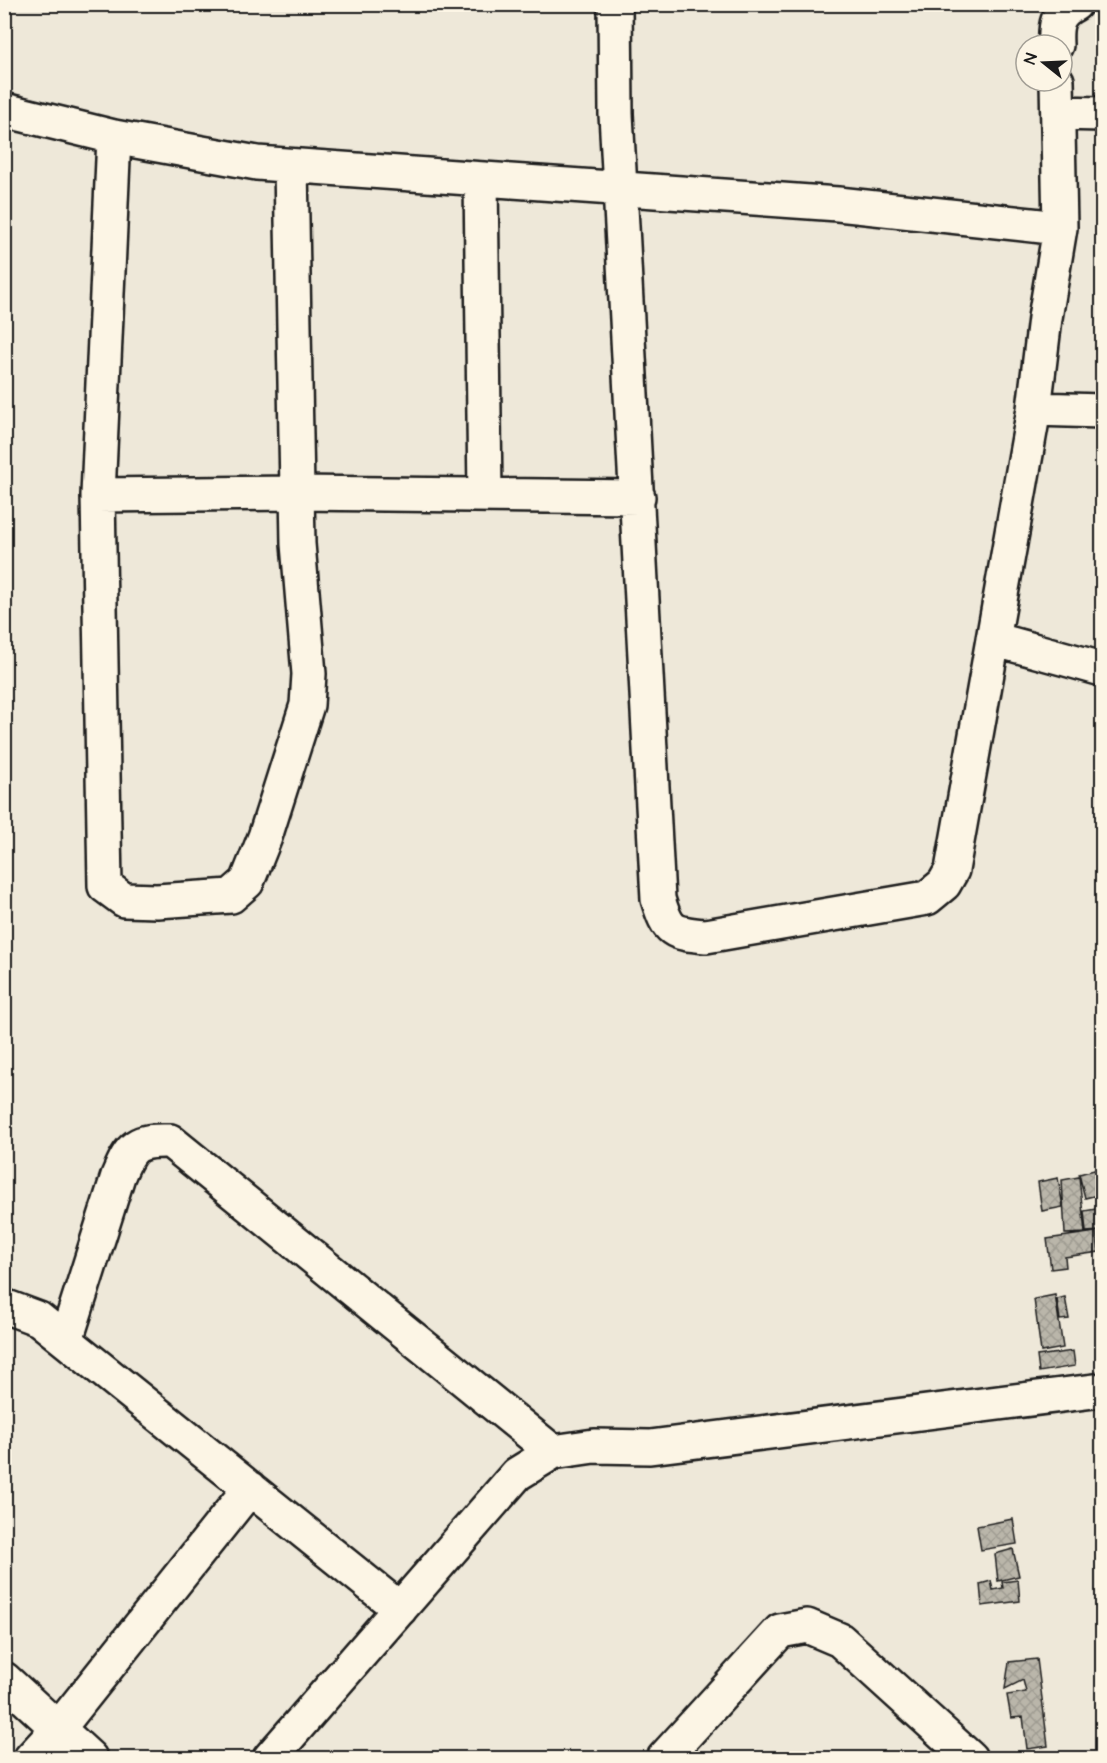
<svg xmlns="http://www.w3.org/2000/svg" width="1107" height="1763" font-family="'Architects Daughter',sans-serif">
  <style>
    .building { fill: url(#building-cross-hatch); stroke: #1c1c1c; stroke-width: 1.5 }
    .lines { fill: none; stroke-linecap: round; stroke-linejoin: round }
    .street-casing { stroke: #1c1c1c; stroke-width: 38 }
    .street { stroke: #fcf5e5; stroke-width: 33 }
  </style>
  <defs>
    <pattern id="building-cross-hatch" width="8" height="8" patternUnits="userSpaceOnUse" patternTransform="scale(1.5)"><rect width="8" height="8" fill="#bab6aa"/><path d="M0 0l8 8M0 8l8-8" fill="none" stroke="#9f9c92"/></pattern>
  </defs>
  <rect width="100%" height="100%" fill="#eee8d9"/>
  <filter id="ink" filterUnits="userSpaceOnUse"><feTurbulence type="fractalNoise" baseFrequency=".0167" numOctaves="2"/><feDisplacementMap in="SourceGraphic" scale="12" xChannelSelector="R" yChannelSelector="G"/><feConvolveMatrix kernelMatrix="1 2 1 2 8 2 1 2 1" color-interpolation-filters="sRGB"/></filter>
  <g filter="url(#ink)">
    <path class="building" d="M1102,1168V1194L1085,1198L1079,1174Z
      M1079,1177L1085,1233L1065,1234L1062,1180Z
      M1058,1178L1063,1207L1042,1211L1038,1182Z
      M1102,1208V1262L1099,1231L1086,1232L1084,1211Z
      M1096,1232L1099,1252L1065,1257L1066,1267L1051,1269L1047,1239Z
      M1055,1295L1063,1348L1041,1352L1034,1299Z
      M1065,1297L1069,1319L1060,1320L1057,1299Z
      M1073,1351L1075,1366L1039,1372L1037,1356Z
      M1013,1519L1017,1544L981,1550L977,1526Z
      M1013,1549L1019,1576L998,1581L995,1554Z
      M1018,1580L1020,1601L982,1606L980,1584L991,1581L993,1590L1003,1588L1002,1582Z
      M1037,1659L1048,1746L1027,1749L1023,1717L1011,1718L1007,1695L1026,1692L1023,1680L1005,1689L1009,1662Z"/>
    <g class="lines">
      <g class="street-casing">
        <path id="street" d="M615,4L616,114L658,899C668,932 672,933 706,936L927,898L944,884L952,870L1034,409L1045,318L1060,228L1057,81
          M1056,45C1055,26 1056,13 1075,4
          M4,110L114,137L257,163L838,204L1060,228
          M1058,113L1102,114
          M114,137L98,495L105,886L124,900L157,901L231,896L247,882L265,837L307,705L309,674L298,544L291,166
          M481,180L485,495
          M1034,409L1102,411
          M98,495L297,493L638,497
          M993,639L1102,669
          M4,1306L39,1319L400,1609
          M66,1340L118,1176C131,1145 136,1140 170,1141L553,1452
          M4,1679L90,1758
          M31,1758L58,1729L250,1488
          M270,1758L517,1474L553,1452L594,1446L650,1447L1102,1390
          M664,1758L780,1631L807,1626L840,1640L970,1758"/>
      </g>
      <use href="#street" class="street"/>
    </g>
  </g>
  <rect width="1107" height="1763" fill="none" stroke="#fcf5e5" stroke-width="24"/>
  <rect x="12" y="12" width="1083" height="1739" fill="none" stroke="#1c1c1c" stroke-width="2" filter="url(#ink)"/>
  <g transform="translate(1044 63) rotate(288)"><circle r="28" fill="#fcf5e5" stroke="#a29e95" stroke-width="1.5"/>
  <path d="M0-4.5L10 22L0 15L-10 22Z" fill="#1c1c1c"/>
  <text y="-9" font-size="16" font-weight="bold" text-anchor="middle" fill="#1c1c1c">N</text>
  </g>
</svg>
